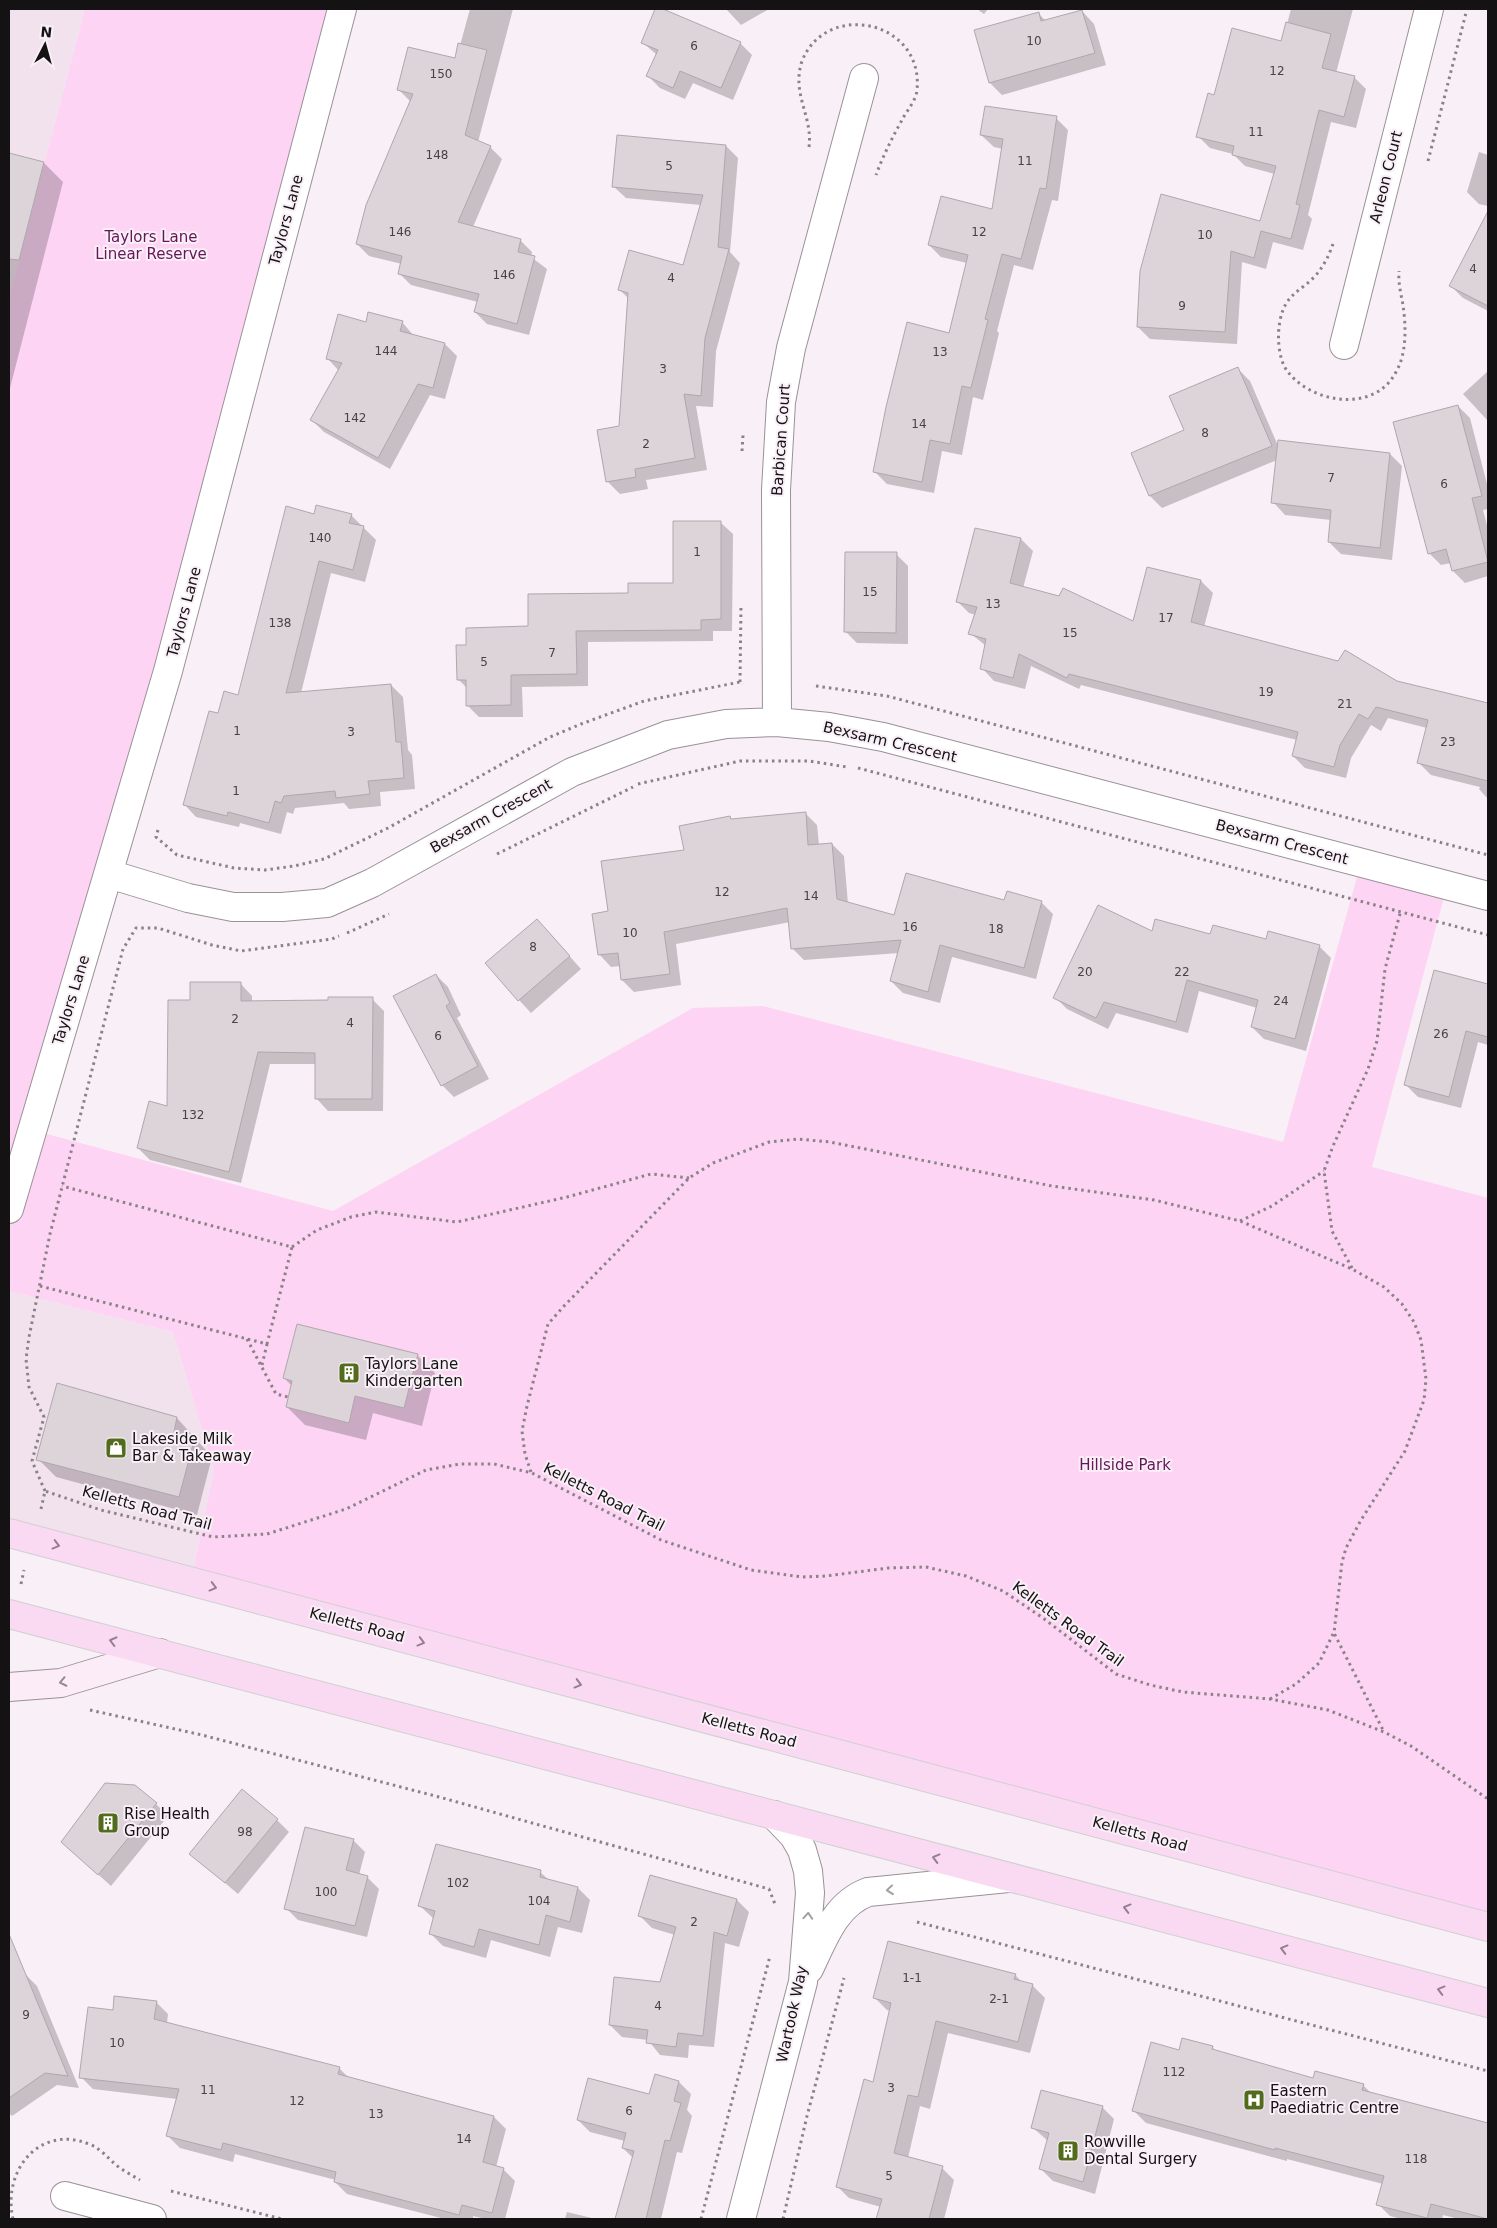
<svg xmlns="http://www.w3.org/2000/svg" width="1497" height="2228" font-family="'DejaVu Sans',sans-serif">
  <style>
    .built { fill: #f2e2ee }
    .green { fill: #fdd4f3 }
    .shadow { fill: #0003 }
    .building { fill: #ddd4da; stroke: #b0a7ad }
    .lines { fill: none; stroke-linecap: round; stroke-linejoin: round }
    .minor-casing { stroke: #9a9198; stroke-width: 30 }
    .secondary-casing { stroke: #9a9198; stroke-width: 30 }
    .primary-casing { stroke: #d0d0d0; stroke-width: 30 }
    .path { stroke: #898387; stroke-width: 3; stroke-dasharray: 2.5 4; stroke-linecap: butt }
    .minor { stroke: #fff; stroke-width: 28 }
    .secondary { stroke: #fcecf8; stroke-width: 28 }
    .primary { stroke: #fad9f2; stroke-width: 28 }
    .oneway { stroke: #937f8e }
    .oneway2 { stroke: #948a91 }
    .oneway3 { stroke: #a1a0a1 }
    .labels { text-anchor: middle; stroke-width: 4; stroke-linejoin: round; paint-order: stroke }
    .number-label { font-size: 12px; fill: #474246 }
    .street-label { font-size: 15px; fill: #151214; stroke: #f9eff6 }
    .park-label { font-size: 15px; fill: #661559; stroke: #f9eff6 }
    .poi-label { font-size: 15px; fill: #151214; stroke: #f9eff6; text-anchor: start }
  </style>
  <rect width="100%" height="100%" fill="#f9eff6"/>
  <path class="built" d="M9,9H85L9,298Z
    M9,1291L173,1332L214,1470L191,1581L9,1533Z"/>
  <path class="green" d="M85,9H342L32,1130L333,1211L693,1008L763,1006L1283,1142L1361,863L1447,886L1372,1167L1488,1198V1927L191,1581L214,1470L173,1332L9,1291V298Z"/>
  <path class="shadow" d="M470,9H513L478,142L490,147L502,159L473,227L520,240L532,252L531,257L547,269L529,335L487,324L475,312L478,302L411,285L399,273L402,264L369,256L357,244L411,102L399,90L456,60Z
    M657,9L740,43L752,55L733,100L693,83L685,99L660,88L648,76L657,55L642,42Z
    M726,9H769L741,25Z
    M977,9H988L984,14Z
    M1291,9H1353L1336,73L1354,77L1366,89L1356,128L1331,122L1308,215L1312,219L1303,250L1273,242L1266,269L1242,262L1237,344L1150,339L1138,327L1261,222L1275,174L1245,166L1233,154L1210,148L1198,136L1215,96L1282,43Z
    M1082,11L1094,24L1106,65L1002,95L990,83L976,30L1038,13L1046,21Z
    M1056,118L1068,130L1058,201L1052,200L1033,270L1014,265L997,331L999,333L983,400L973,397L962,455L942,451L934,493L887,484L875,472L950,335L967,263L941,257L929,245L993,211L1003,149L994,147L981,135Z
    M726,146L738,158L730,252L740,263L716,351L713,407L696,406L707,470L646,480L648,489L620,494L608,482L598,431L620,427L629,299L620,290L684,267L701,205L626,198L613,186Z
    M1479,152L1488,155V206L1479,204L1467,192Z
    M9,154L44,163L63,182L9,392Z
    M1472,245L1488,254V311L1463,298L1451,286Z
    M402,322L414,336L445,344L457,356L445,399L430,395L390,469L324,432L312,420L339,371L328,359L367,323Z
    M1238,369L1250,381L1279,448L1390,454L1402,466L1392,560L1341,554L1329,542L1331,520L1285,515L1273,502L1277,460L1162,508L1150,496L1132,454L1186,431Z
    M1488,371V421L1463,394Z
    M1458,406L1470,418L1488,488V509L1483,510L1488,529V576L1465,583L1453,571L1451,563L1441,565L1429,553Z
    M315,515H351L376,540L365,582L331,573L301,693L391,685L403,697L408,750L412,755L415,789L380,792L381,806L349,809L344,803L295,808L293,814L287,812L281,834L240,823L239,827L196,817L184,804L219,715L239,696Z
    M720,522L733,534L732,631H713V641L588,642V686L522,687L523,717H479L467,705V688L458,679L468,646L629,595L674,585Z
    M1021,539L1033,551L1023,588L1134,623L1201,581L1213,593L1204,627L1397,683L1482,703L1488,709V799L1479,789L1480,787L1431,775L1419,763L1427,728L1388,718L1381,731L1371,725L1351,758L1346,778L1305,768L1293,756L1297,740L1081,685L1079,689L1031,666L1025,689L994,681L982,668L986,646L970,633L976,615L969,613L957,601Z
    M896,554L908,566V644L857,643L845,631Z
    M805,813L817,825L819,845L832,844L844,856L848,904L895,916L1005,902H1041L1053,914L1036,979L952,957L940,1003L903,993L891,981L899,953L804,960L792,948L790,922L676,944L681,985L634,992L622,980L620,966L611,967L599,954L609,912L730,818L732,820Z
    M1153,932L1319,946L1331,958L1306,1051L1264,1039L1252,1027L1257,1008L1199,991L1188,1033L1116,1013L1108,1029L1067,1009L1055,997Z
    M549,933L581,969L531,1013L486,964Z
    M1434,972L1488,986V1045L1478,1042L1461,1108L1418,1097L1406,1085Z
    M436,975L448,987L461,1015L457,1018L489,1079L454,1097L442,1085Z
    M240,983L252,996V1002L372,999L384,1011L383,1111H328L316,1098V1064H270L241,1183L150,1160L138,1148L169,1108L191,1001Z
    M417,1355L435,1373L422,1426L373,1413L366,1440L305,1425L287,1407L292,1386L284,1378Z
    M177,1418L212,1457L197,1515L56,1477L38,1459Z
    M156,1804L168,1816L111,1886L62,1842Z
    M277,1820L289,1832L238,1894L191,1854Z
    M353,1840L365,1852L359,1875L367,1877L379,1889L367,1937L298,1920L286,1908Z
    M540,1872L550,1881L578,1888L590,1900L582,1933L558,1927L550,1957L491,1940L486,1958L443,1946L431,1934L434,1919L420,1906Z
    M737,1900L749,1912L739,1947L725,1943L714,2047L689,2045L688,2058L660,2055L648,2040L622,2037L610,2025L661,1983L675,1935L652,1928L640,1916Z
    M25,1974L37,1986L79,2088L57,2085L12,2116L9,2113V1986Z
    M1015,1975L1023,1983L1033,1986L1045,1998L1030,2053L948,2033L930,2109L920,2106L908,2158L942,2168L954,2180L944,2219H878L881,2207L849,2198L837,2186L874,2083L891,2011L887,2010L875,1998Z
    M156,2002L168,2014L167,2023L339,2068L350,2079L494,2117L506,2129L496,2167L503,2169L515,2181L505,2219H486L473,2216V2219H445L347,2194L335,2182L336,2180L235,2154L233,2162L180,2148L168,2136L177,2099L93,2089L81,2077L114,2012Z
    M1212,2047L1217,2052L1314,2079L1363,2085L1372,2094L1488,2124V2219H1459L1443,2215L1442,2219H1401L1390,2216L1378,2204L1383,2184L1287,2159V2161L1146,2123L1134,2111L1179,2051Z
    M679,2082L691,2094L687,2110L692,2116L682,2153L677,2152L661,2219H616L633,2158L623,2148L625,2141L590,2132L578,2120L650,2096Z
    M1102,2107L1114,2119L1095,2194L1053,2181L1041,2169L1048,2141L1032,2127Z
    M567,2212L596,2219H565Z"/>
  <path class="building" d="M655,9H663L741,42L721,88L680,71L673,88L646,76L658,50L641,43Z
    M1082,10L1095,53L989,83L974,30L1039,12L1041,21Z
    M1286,22L1331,34L1322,68L1355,76L1344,117L1319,110L1296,204L1300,205L1291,239L1261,231L1254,258L1231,251L1225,332L1137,327L1140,271L1161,194L1260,221L1276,166L1232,155L1234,146L1196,137L1208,93L1214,95L1232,28L1281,41Z
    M458,43L487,50L465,135L491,146L458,222L521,239L518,252L535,256L517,324L474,312L479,294L398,274L402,256L356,244L366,205L413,94L397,90L408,47L455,58Z
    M985,106L1057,116L1046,189L1040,188L1021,259L1002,254L985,319L988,320L971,388L962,386L950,444L930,440L922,482L873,472L886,407L907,322L949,333L968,255L928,245L941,196L992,209L1003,139L980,135Z
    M617,135L726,145L718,247L729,249L705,338L701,396L684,394L695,458L635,469L636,477L606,482L597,430L619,426L628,293L618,290L629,250L683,265L703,195L612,187Z
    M9,153L44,162L19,260L9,259Z
    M1488,211V306L1449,286Z
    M368,312L403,321L400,331L445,343L433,388L418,384L378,458L310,420L342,363L326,359L338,314L366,322Z
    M1238,367L1272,446L1149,496L1131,453L1184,430L1169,396Z
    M1458,405L1482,496L1472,498L1488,562L1452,571L1446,549L1428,554L1393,422Z
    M1278,440L1390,453L1380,548L1328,542L1331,510L1271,503Z
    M316,505L352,514L349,523L364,526L353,570L319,561L286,693L391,684L396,742H401L404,778L368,781L370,794L336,798L335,791L284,796L281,803L275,801L269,823L228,812L227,816L183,805L209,711L218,713L224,691L238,695L286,506L314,514Z
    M673,521H721V619L701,620V630L576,631L577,674L511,675V705L466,706V680H457L456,645H466V628L528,626V594L628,593V583H673Z
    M975,528L1021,538L1010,583L1059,596L1063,588L1133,621L1147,567L1201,580L1191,622L1338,661L1345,650L1397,681L1488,703V781L1417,763L1428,720L1376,707L1368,719L1359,714L1340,745L1334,767L1292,756L1298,732L1069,674L1067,678L1019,654L1013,678L980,669L986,639L968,634L977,607L956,602Z
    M845,552H897L896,633L844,632Z
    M806,812L808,845L832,843L837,899L894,915L906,873L1004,900L1007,891L1042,901L1024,968L940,945L928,992L890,981L901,940L791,949L787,908L664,932L670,974L621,980L618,953L598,955L592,914L608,911L601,861L684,850L679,826L730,816L731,819Z
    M1098,905L1152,931L1155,919L1210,934L1213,925L1266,939L1268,931L1320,945L1295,1039L1251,1027L1258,1000L1187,980L1176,1022L1104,1002L1096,1018L1053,998Z
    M537,919L570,956L518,1001L485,963Z
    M1434,970L1488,984V1037L1466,1031L1449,1097L1404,1085Z
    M436,974L450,1003L446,1006L478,1066L441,1086L393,996Z
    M190,982H241V1001L328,1000V997H373L372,1099H315V1053L258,1052L229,1172L137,1148L149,1101L167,1106L168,1000H190Z
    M297,1324L418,1354L404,1408L355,1396L349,1423L286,1407L292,1381L283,1378Z
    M57,1383L177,1417L174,1432L195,1437L179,1497L36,1460Z
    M105,1783L135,1785L157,1803L98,1875L61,1842Z
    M242,1789L278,1819L225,1883L189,1854Z
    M305,1827L354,1839L346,1870L368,1876L355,1926L284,1909Z
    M436,1844L541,1870L540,1877L578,1887L570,1922L546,1915L539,1945L479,1929L474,1947L429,1934L435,1911L418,1906Z
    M650,1875L737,1899L727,1936L714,1932L703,2036L678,2033L676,2047L646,2043L648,2030L609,2025L614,1977L660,1982L676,1927L638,1916Z
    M9,1934L68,2076L45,2073L9,2098Z
    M888,1941L1016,1974L1014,1979L1033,1984L1018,2042L936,2021L918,2097L908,2095L894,2153L943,2166L929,2219H876L882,2199L836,2187L864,2079L873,2082L891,2003L873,1998Z
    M114,1996L157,2001L154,2019L340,2067L338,2074L494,2116L483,2162L504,2168L492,2213L462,2205L459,2215L334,2182L336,2172L223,2143L221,2150L166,2136L179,2089L79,2078L88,2007L113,2010Z
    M1182,2038L1213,2046L1212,2049L1313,2078L1315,2071L1364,2084L1362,2090L1488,2123V2219L1431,2204L1427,2218L1376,2205L1384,2176L1275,2148V2150L1132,2111L1151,2042L1179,2050Z
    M655,2074L679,2081L674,2101L681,2103L670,2141L665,2140L646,2219H615L634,2151L622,2148L626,2133L577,2120L588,2078L649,2094Z
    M1041,2090L1103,2106L1083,2182L1039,2169L1049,2133L1031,2128Z"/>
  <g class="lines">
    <g class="minor-casing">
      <path id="minor" d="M1344,345L1429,9
        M777,722L776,490L781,402L791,348L864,78
        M109,874L188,898L233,907H282L327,903L372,883L572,772L668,735L726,724L777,722L829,727L883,737L1488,896
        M9,1209L168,671L342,9
        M809,1969C823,1940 835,1904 868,1892L1008,1878
        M65,2196L152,2219
        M741,2219L803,1982L810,1893L808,1871L802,1850L794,1836L774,1815"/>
    </g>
    <g class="secondary-casing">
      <path id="secondary" d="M9,1687L61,1683L160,1653"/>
    </g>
    <g class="primary-casing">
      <path id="primary" d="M9,1533L1488,1927
        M9,1614L1488,2003"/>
    </g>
    <path class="path" d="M809,147C813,116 791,94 802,61C826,0 924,20 917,90C916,101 907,110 902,120C892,138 883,156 876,175
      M1428,161L1467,9
      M1333,244C1329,255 1324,266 1316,275C1301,292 1285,293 1280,321C1277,335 1278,360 1288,372C1313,404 1375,413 1396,372C1407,353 1406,326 1403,305C1401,294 1398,282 1399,271
      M742,451L743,435
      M740,682L741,605
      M816,686L887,696L1488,855
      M858,768L1488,935
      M638,784L740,761H809L847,767
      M158,830L156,837L177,855L234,868L265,870L294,866L324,859L388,828L550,737L581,724L644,701L740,682L743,684
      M497,854L633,787
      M347,933L389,914
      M1240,1221L1272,1206L1324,1171
      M292,1247L317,1230L351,1217L376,1212L457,1222L567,1197L651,1174L689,1178
      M1352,1268L1332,1231L1324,1171L1333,1146L1368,1069L1377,1041L1385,969L1401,910
      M40,1286L267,1344L292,1247L62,1186
      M247,1339L276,1394L288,1397
      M262,1365L267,1344
      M531,1472L525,1454L522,1431L527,1406L548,1324L564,1306L689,1178L713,1163L769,1142L798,1139L830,1142L1052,1186L1154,1200L1240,1221L1352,1269L1384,1287L1402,1304L1414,1322L1421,1340L1426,1379L1424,1400L1405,1451L1361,1520L1346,1548L1342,1562L1334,1633L1384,1732
      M45,1491L32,1461L44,1417L29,1387L26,1359L29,1337L50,1234L123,949L136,928H158L212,945L241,951L332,939L339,936
      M41,1509L45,1491L101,1510L213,1537L267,1534L346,1509L426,1470L460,1464H494L532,1473L661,1540L751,1570L802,1577L826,1576L888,1568L926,1567L966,1576L1003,1591L1043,1618L1116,1674L1150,1685L1183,1692L1270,1699L1328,1710L1384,1732L1411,1746L1488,1799
      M21,1584L24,1570
      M1270,1699L1296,1684L1319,1663L1333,1634
      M90,1710L202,1735L439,1797L769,1889L775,1904
      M917,1922L1488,2071
      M171,2191L282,2219
      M13,2219C2,2171 39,2124 89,2144C102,2149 109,2160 120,2168C126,2172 133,2176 140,2180
      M701,2219L770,1956
      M783,2219L807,2116L844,1978"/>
    <use href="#minor" class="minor"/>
    <use href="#secondary" class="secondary"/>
    <use href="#primary" class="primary"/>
  </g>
  <defs><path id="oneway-chevron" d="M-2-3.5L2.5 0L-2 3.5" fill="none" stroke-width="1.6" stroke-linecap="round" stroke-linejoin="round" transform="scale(1.25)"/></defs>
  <g class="oneway">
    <use href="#oneway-chevron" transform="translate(56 1545) rotate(15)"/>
    <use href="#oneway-chevron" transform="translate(213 1587) rotate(15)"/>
    <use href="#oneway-chevron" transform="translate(113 1641) rotate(-166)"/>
    <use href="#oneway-chevron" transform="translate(421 1642) rotate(15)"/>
    <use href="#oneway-chevron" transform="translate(578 1684) rotate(15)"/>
    <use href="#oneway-chevron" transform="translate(936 1858) rotate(-165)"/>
    <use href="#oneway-chevron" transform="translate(1127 1908) rotate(-165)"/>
    <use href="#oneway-chevron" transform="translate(1284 1949) rotate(-165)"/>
    <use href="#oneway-chevron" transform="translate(1441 1990) rotate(-165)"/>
  </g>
  <use class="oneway2" href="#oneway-chevron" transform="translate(63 1682) rotate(168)"/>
  <g class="oneway3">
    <use href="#oneway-chevron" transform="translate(890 1890) rotate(174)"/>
    <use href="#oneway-chevron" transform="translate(808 1916) rotate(-86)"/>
  </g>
  <defs>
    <g id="building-square" transform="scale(1.125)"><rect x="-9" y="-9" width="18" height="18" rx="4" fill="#526b1c" stroke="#f9eff6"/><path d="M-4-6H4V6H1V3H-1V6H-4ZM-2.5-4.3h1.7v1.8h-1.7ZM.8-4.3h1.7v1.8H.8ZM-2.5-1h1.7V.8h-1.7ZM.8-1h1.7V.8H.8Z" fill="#fff"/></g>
    <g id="shop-square" transform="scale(1.125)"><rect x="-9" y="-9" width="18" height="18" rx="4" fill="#526b1c" stroke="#f9eff6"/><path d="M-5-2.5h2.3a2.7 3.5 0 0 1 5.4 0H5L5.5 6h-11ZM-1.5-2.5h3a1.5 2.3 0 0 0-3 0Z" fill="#fff"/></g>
    <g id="hospital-square" transform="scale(1.125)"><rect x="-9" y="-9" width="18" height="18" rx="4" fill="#526b1c" stroke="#f9eff6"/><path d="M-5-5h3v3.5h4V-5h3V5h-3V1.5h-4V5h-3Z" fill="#fff"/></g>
  </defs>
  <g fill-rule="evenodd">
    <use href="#building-square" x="349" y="1373"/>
    <use href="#shop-square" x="116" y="1448"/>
    <use href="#building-square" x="108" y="1823"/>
    <use href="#hospital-square" x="1254" y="2100"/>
    <use href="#building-square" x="1068" y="2151"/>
  </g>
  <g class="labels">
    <g class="number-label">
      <text x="1034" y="45">10</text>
      <text x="694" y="50">6</text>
      <text x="1277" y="75">12</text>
      <text x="441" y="78">150</text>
      <text x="1256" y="136">11</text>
      <text x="437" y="159">148</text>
      <text x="1025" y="165">11</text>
      <text x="669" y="170">5</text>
      <text x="400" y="236">146</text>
      <text x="979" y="236">12</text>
      <text x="1205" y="239">10</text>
      <text x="1473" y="273">4</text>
      <text x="504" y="279">146</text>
      <text x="671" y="282">4</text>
      <text x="1182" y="310">9</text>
      <text x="386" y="355">144</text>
      <text x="940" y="356">13</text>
      <text x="663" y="373">3</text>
      <text x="355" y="422">142</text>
      <text x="919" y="428">14</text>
      <text x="1205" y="437">8</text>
      <text x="646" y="448">2</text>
      <text x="1331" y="482">7</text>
      <text x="1444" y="488">6</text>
      <text x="320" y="542">140</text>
      <text x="697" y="556">1</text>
      <text x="870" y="596">15</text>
      <text x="993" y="608">13</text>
      <text x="1166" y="622">17</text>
      <text x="280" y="627">138</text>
      <text x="1070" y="637">15</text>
      <text x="552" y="657">7</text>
      <text x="484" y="666">5</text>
      <text x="1266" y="696">19</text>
      <text x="1345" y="708">21</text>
      <text x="237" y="735">1</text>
      <text x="351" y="736">3</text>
      <text x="1448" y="746">23</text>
      <text x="236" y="795">1</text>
      <text x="722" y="896">12</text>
      <text x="811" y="900">14</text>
      <text x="910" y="931">16</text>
      <text x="996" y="933">18</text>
      <text x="630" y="937">10</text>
      <text x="533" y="951">8</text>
      <text x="1085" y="976">20</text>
      <text x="1182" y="976">22</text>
      <text x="1281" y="1005">24</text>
      <text x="235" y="1023">2</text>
      <text x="350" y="1027">4</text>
      <text x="1441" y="1038">26</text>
      <text x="438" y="1040">6</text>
      <text x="193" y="1119">132</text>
      <text x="245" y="1836">98</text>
      <text x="458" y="1887">102</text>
      <text x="326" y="1896">100</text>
      <text x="539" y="1905">104</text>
      <text x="694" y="1926">2</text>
      <text x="912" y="1982">1-1</text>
      <text x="999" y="2003">2-1</text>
      <text x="658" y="2010">4</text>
      <text x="26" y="2019">9</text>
      <text x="117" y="2047">10</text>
      <text x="1174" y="2076">112</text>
      <text x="891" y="2092">3</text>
      <text x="208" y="2094">11</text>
      <text x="297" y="2105">12</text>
      <text x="629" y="2115">6</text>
      <text x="376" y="2118">13</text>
      <text x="464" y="2143">14</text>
      <text x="1416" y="2163">118</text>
      <text x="889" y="2180">5</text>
    </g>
    <g class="street-label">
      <text transform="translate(1386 177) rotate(-76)" y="5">Arleon Court</text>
      <text transform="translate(286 220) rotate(-75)" y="5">Taylors Lane</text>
      <text transform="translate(781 440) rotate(-86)" y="5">Barbican Court</text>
      <text transform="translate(184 612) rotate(-75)" y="5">Taylors Lane</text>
      <text transform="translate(890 742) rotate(13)" y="5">Bexsarm Crescent</text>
      <text transform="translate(491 816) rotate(-29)" y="5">Bexsarm Crescent</text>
      <text transform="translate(1282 842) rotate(15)" y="5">Bexsarm Crescent</text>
      <text transform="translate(71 1000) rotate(-73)" y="5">Taylors Lane</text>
      <text transform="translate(604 1497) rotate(27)" y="5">Kelletts Road Trail</text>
      <text transform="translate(147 1508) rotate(15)" y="5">Kelletts Road Trail</text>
      <text transform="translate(1068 1624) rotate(36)" y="5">Kelletts Road Trail</text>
      <text transform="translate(357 1625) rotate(15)" y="5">Kelletts Road</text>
      <text transform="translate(749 1730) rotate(15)" y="5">Kelletts Road</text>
      <text transform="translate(1140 1834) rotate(15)" y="5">Kelletts Road</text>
      <text transform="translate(792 2014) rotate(-78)" y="5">Wartook Way</text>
    </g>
    <g class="park-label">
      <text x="151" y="242">Taylors Lane<tspan x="151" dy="17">Linear Reserve</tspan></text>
      <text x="1125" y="1470">Hillside Park</text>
    </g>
    <g class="poi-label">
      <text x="365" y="1369">Taylors Lane<tspan x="365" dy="17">Kindergarten</tspan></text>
      <text x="132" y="1444">Lakeside Milk<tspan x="132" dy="17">Bar &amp; Takeaway</tspan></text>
      <text x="124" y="1819">Rise Health<tspan x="124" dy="17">Group</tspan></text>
      <text x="1270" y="2096">Eastern<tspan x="1270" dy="17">Paediatric Centre</tspan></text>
      <text x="1084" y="2147">Rowville<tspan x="1084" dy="17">Dental Surgery</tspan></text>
    </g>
  </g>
  <rect width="1497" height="2228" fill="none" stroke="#151214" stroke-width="20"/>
  <g transform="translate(45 45) rotate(6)" stroke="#f9eff6" stroke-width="4" paint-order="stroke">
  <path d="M0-4L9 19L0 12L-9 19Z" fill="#151214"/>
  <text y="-8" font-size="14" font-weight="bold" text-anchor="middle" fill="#151214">N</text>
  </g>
</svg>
